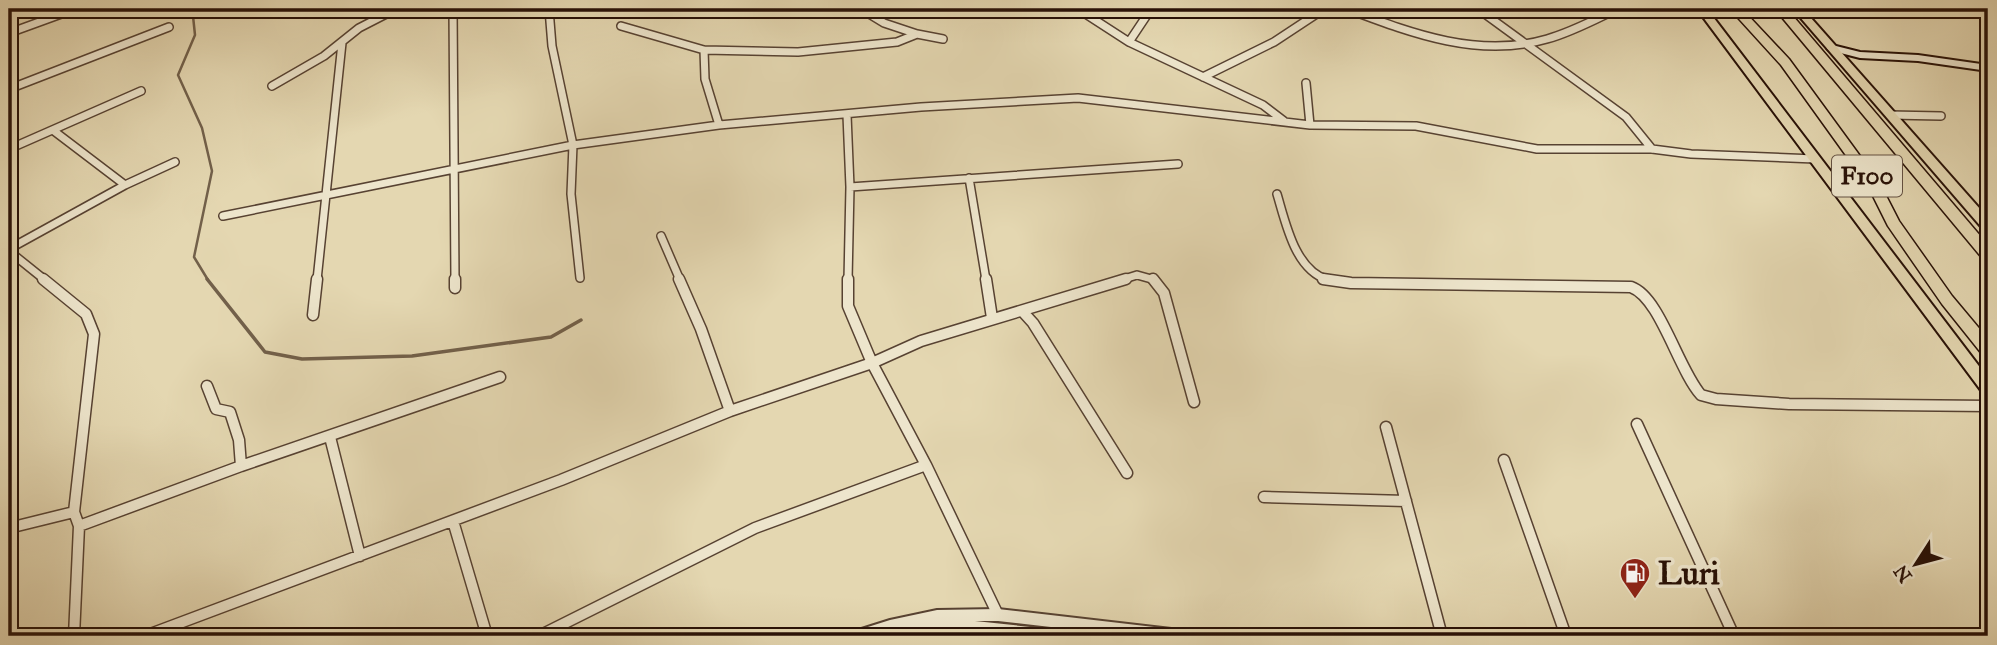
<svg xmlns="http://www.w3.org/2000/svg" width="1997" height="645" font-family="'IM FELL Great Primer',serif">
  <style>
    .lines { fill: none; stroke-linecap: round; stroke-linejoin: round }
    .stream-far1 { stroke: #72604a; stroke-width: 2.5 }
    .stream { stroke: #72604a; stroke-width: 3.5 }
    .minor-far1-casing { stroke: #574232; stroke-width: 10 }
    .minor-casing { stroke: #574232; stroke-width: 13 }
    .tertiary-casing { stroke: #574232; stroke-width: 4 }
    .secondary-casing { stroke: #281107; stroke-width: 4 }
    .primary-casing { stroke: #281107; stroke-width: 4 }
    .trunk-casing { stroke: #281107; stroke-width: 3 }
    .minor-far1 { stroke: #ede5cc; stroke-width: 7 }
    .minor { stroke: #ede5cc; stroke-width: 10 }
    .tertiary { fill: #ede5cc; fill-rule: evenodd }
    .secondary { fill: #ede5cc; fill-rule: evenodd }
    .primary { fill: #e4d7b1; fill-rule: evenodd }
    .trunk { fill: #e4d7b1; fill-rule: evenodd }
    .labels { text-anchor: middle; stroke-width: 7; stroke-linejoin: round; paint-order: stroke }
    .shield { fill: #ede5cc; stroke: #635142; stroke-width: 2 }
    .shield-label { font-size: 24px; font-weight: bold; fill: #281107 }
    .near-poi-label { font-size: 32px; font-weight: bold; fill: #281107; stroke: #ede5cc; text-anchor: start }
  </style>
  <rect width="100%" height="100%" fill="#e4d7b1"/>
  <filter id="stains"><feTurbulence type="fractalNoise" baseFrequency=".00286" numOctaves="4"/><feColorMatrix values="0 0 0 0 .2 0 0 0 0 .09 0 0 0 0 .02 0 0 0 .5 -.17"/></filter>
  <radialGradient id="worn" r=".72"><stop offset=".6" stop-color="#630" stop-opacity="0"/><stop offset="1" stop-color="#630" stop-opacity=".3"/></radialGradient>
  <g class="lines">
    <path class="stream-far1" d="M183,9L193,16L195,35L178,75L202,128L212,171L194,257L208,280"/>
    <path class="stream" d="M207,279L265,352L302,359L412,356L551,337L581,320"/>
    <g class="minor-far1-casing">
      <path id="minor-far1" d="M453,9L455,280
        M549,9L552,46L573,145L571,194L580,278
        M861,9L884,23L917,34
        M1078,9L1129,42L1263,105L1284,121
        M1347,9C1411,33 1478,59 1547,39C1572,32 1594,20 1617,9
        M1478,9L1626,117L1652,149
        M1980,9L1988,10
        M621,26L704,50L798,52L897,42L917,34L943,39
        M9,33L75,9
        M1129,42L1151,9
        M704,50L705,79L719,125
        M1203,77L1274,42L1324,9
        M1306,83L1310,125
        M272,86L324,56L359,28L396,9
        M9,89L169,27
        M847,115L850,187L848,280
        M1890,115L1941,116
        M9,149L141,91
        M969,178L986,280
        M125,185L175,162
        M850,187L1178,164
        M1277,194C1286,224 1295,270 1328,280
        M223,216L573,145L719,125L921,107L1078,98L1310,125L1416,126L1537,149H1652L1691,154L1815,159
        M661,236L680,280
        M9,249L125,185L54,131
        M9,251L45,280
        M317,280L342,43
        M1121,280L1137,275L1155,280"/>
    </g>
    <g class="minor-casing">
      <path id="minor" d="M43,279L86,314L94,334L74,512L79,526L74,636
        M455,279V288
        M679,279L701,329L730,411
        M848,279V306L872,363L926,465L998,615
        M986,279L992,318
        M1153,279L1164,293L1194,402
        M1323,279L1351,283L1631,287C1660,297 1678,369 1701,395L1716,399L1789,404L1988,406
        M1023,312L1033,323L1127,473
        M313,315L317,279
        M207,386L216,409L230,412L239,440L241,466
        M1637,424L1734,636
        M1386,427L1442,636
        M330,437L360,556
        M1504,460L1566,636
        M1264,497L1406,501
        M453,521L487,636
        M79,526L241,466L500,377
        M9,528L74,512
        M145,636L561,480L730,411L872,363L921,341L1126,279
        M539,636L755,528L926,465"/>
    </g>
    <g class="tertiary-casing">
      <path id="tertiary" d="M998,609L1180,630L1185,632L1187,636H1129L998,621H975L1059,630L1064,632L1066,636C1034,637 1003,634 971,633C942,633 912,636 883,636V634L876,636H850L852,632L890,620L937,610Z"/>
    </g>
    <g class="secondary-casing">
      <path id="secondary" d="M1832,45L1860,52L1918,55L1988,65V71L1918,61L1860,58L1829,50L1827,48Z"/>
    </g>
    <g class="primary-casing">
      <path id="primary" d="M1697,9H1707L1988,378V395L1983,393Z
        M1793,9H1803L1988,218V230L1983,229Z"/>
    </g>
    <g class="trunk-casing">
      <path id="trunk" d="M1730,9H1742L1789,59L1879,182L1899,221L1952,296L1988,339V356L1982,354L1942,304L1888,226L1868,186L1781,65Z
        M1775,9H1787L1988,245V260L1983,259Z"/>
    </g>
    <use href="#minor-far1" class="minor-far1"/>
    <use href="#minor" class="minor"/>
    <use href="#tertiary" class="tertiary"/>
    <use href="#secondary" class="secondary"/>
    <use href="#primary" class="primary"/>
    <use href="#trunk" class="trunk"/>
  </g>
  <defs>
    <g id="fuel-pin" transform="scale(1.575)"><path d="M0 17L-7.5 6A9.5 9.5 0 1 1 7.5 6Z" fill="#8f2418" stroke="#ede5cc"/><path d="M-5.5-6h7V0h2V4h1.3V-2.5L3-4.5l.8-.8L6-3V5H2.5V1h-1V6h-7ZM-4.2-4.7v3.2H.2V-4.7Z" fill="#fff"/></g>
  </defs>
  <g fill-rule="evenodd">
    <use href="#fuel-pin" x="1635" y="573"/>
  </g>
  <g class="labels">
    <rect class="shield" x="1832" y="155.5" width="70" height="41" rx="5"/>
    <g class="shield-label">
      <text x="1867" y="184">F100</text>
    </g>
    <g class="near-poi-label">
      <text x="1658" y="584">Luri</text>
    </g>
  </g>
  <rect width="1997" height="645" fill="none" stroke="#e4d7b1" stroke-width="35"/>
  <rect x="10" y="10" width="1976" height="624" fill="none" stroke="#281107" stroke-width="3.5"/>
  <rect x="18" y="18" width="1962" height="610" fill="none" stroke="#281107" stroke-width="2"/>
  <g transform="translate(1916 564) rotate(234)" stroke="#ede5cc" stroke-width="5" paint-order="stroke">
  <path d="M0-5L12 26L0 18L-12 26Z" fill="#281107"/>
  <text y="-10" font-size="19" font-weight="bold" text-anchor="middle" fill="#281107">N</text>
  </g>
  <rect width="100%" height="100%" filter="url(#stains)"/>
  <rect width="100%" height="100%" fill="url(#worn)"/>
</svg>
